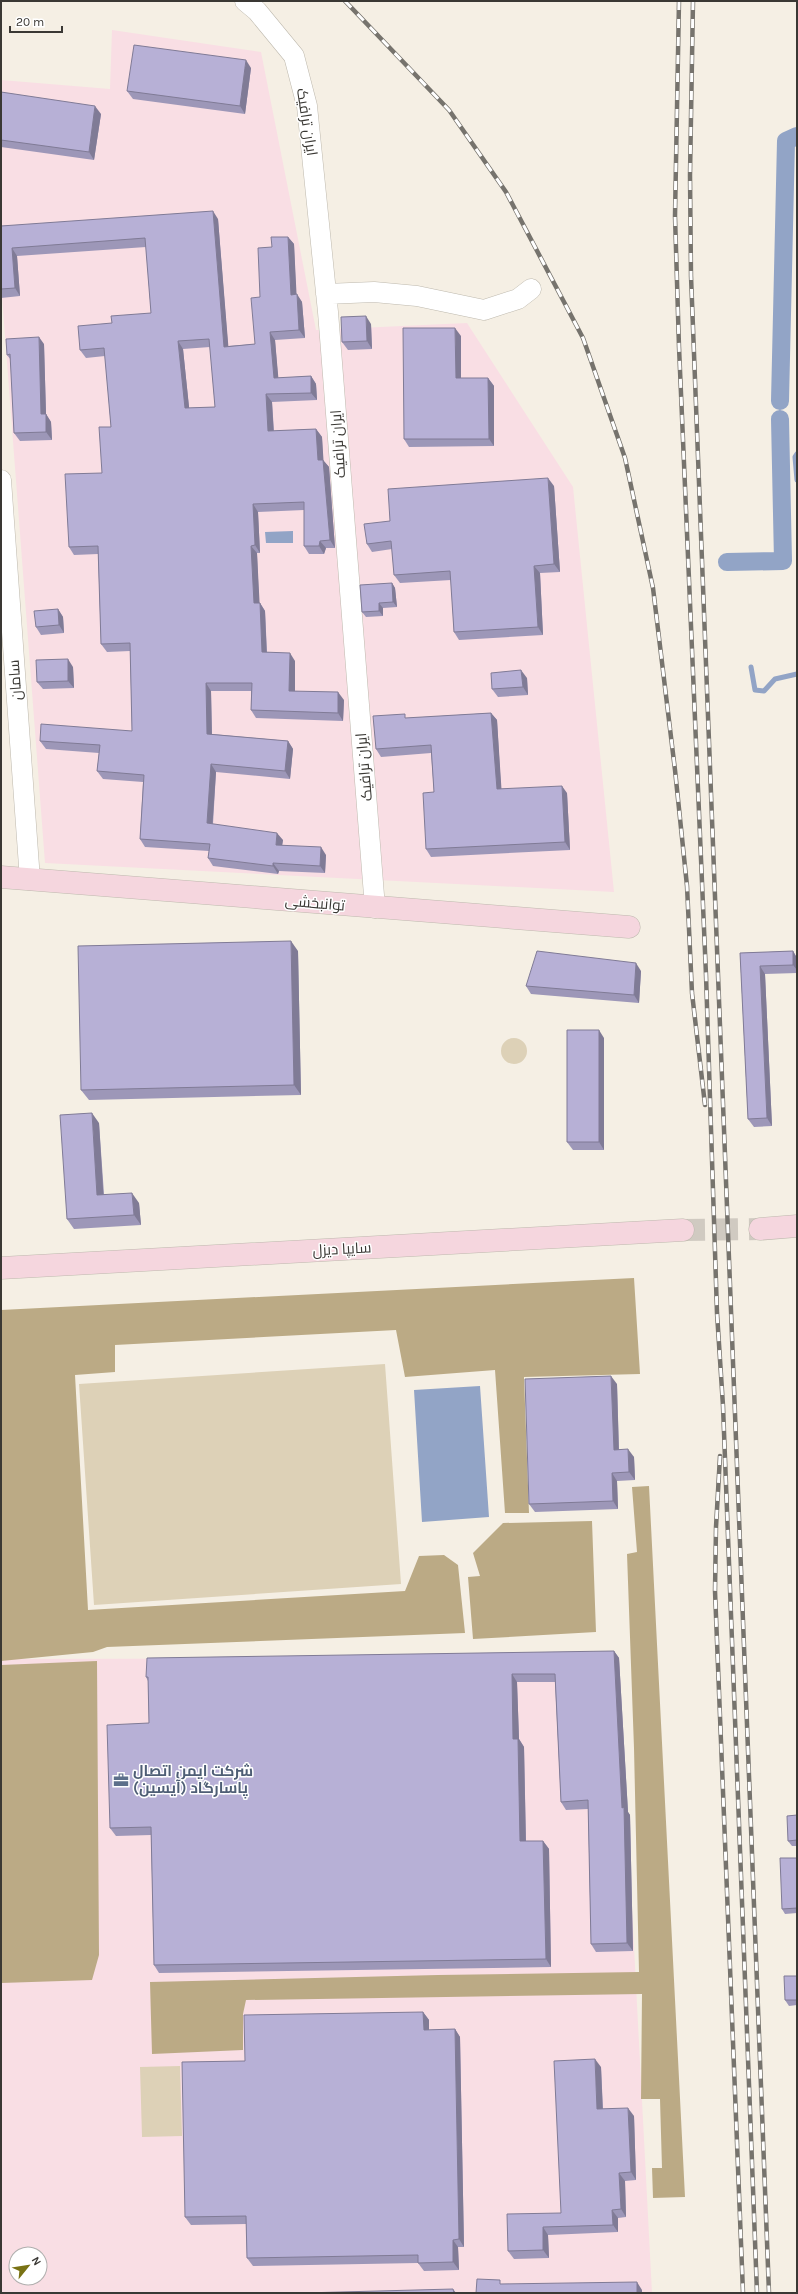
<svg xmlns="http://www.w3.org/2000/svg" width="798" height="2294" font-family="Karla,Cairo,sans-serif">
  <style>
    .industrial { fill: #f9dee4; fill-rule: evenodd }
    .green { fill: #ddd1b7 }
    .forest { fill: #bbaa85 }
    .water { fill: #92a4c6 }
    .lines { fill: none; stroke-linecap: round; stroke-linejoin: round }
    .stream { stroke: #92a4c6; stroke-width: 5 }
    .canal { stroke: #92a4c6; stroke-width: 18 }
    .secondary-tunnel { stroke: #d0cac1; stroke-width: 22; stroke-dasharray: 22 11; stroke-linecap: butt }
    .street-casing { stroke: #beb9ae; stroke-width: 21 }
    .secondary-casing { stroke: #beb9ae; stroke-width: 23 }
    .street { stroke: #fff; stroke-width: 20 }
    .secondary { stroke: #f5d6de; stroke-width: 22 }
    .rail-casing { stroke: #76736d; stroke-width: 4.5 }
    .rail { stroke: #fff; stroke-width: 3; stroke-dasharray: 9; stroke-linecap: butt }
    .wall { fill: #9d97b8; fill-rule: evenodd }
    .shaded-wall { fill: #807b96 }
    .building { fill: #b7b0d6; stroke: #807b96; fill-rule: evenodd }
    .labels { text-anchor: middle; stroke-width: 3; stroke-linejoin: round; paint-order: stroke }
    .street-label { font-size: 15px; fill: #3a3834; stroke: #fff }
    .service-label { font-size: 15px; font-weight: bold; fill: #4e5e75; stroke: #fff; text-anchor: start }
  </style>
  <rect width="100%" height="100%" fill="#f5efe4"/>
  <path class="industrial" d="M112,30L261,52L316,330L467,323L573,487L614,892L45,863L1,283V80L110,89Z
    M619,1658L652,2293H1V1659ZM16,2254H40V2278H16Z"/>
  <path class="green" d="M501 1051a13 13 0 1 1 26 0a13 13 0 1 1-26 0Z
    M385,1364L401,1584L94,1605L79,1384Z
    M180,2066L182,2136L142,2137L140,2067Z"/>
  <path class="forest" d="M634,1278L640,1374L524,1377L529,1513H505L495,1370L405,1377L396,1330L115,1345V1372L75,1375L88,1610L405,1591L419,1556L444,1555L458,1565L465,1633L107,1647L93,1652L1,1661V1310Z
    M649,1486L685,2197L653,2198L652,2168H662L660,2099H641L642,1994L246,2000L243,2014V2050L152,2054L150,1982L438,1975L639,1972L634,1748L627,1554L637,1552L632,1487Z
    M592,1521L596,1632L473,1639L468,1577L480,1576L473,1553L503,1523Z
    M97,1661L99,1955L92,1980L1,1983V1665Z"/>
  <path class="water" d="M293,531V543H266L265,532Z
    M480,1386L489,1517L422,1522L414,1390Z"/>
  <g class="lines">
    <path class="stream" d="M797,454L795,457L797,480
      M751,667L755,690L764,691L775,679L797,674"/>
    <path class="canal" d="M780,401L786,141L797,136
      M727,562L783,561L780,419"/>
    <path class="secondary-tunnel" d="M683,1230L760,1229"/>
    <g class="street-casing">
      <path id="street" d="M245,1L257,11L294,56L307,106L328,312L375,908
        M326,294L374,292L417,296L484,310L518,299L531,289
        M1,480L30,880"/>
    </g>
    <g class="secondary-casing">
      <path id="secondary" d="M1,877L629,927
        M760,1229L797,1226
        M1,1268L683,1230"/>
    </g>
    <use href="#street" class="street"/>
    <use href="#secondary" class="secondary"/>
    <g class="rail-casing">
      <path id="rail" d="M345,1L449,110L506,192L583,338L625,458L653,588L675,770L687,886L692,993L705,1105
        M679,1L675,216L679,347L706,975L717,1313L723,1406L757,2293
        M693,1L690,175L691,276L769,2293
        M720,1456L716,1527L715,1591L743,2293"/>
    </g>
    <use href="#rail" class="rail"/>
  </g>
  <path class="wall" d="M251,68L245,114L133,99L127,91Z
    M1,92L101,114L94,160L1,147Z
    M218,219L228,346L255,344L260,297L272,247L288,237L294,244L296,294L302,302L305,338L275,340L278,378L311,376L316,384L317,400L272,402L274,431L316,429L322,437L323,460L329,467L335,548H326L324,554H309L304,546V510L258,512L260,553H257L259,603H260L265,611L267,652L295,661V691L344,700L343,721L256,718L251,710V691H211L212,734L288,741L293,749L290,779L216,772L213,824L283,840L282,845L326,855L325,873L279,871L278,874L213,866L208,858L209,851L145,847L140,839L143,782L103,779L97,771L99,753L46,749L40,741L132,731L130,651L107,652L101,644L98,554L74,555L69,547L102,473L111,427L105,356L86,358L80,350L112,323L151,313L146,247L17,256L20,296L1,298V226ZM210,347L215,407L189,408L183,349Z
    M371,324L372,349L348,350L342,342Z
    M461,336V378H488L494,386V446L409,447L404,439Z
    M44,344L46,414L51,422L52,440L20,441L14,433L11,360L7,355Z
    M554,486L560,572L540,573L543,635L459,640L454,632L451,580L400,583L394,575L392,549L372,552L367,544L390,521Z
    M392,583L395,588L397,607L383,608V616L366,617L362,612Z
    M58,609L63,617L64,633L41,635L36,627Z
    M73,667L74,688L43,689L37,682Z
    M527,678L528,695L498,697L492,689Z
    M491,713L497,720L501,789L567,793L570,850L431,857L426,849L434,792L431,753L381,757L376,749L408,718Z
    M298,951L301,1095L89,1100L81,1090Z
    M793,951L797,958V973L765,974L772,1126L754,1127L748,1119L740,953Z
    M641,971L639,1003L531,994L526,986Z
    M604,1038V1150H573L567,1142Z
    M99,1123L104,1194L139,1203L141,1225L74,1229L67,1219Z
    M617,1384L619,1449L634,1457L635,1480L617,1481L618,1509L535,1512L529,1504Z
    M614,1651L619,1658L628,1812L630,1815L633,1951L596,1952L591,1944L588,1809L566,1810L561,1802L555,1682H517L519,1739L524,1747L526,1841H543L549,1849L551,1967L159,1973L154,1965L151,1835L116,1836L110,1828L149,1723L148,1681L146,1677Z
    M797,1815V1846H792L788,1841Z
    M797,1858V1913L785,1914L782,1909Z
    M797,1976V2005L789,2006L785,2000Z
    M423,2012L429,2020V2030L455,2029L460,2037L464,2247H458L459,2270L424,2271L418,2263L253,2266L247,2258L246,2224L191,2225L185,2217L245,2061Z
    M601,2067L603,2109L634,2116L636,2180L625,2181L626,2217L618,2218V2232L548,2235L549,2258L514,2259L508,2251L561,2213Z"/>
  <path class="shaded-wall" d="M246,60L251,68L245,114L240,106Z
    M95,106L101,114L94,160L89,152Z
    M213,211L218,219L229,354L224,347Z
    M288,237L294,244L297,303L291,295Z
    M12,248L17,256L20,296L15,288Z
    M297,294L302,302L305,338L299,330Z
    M366,316L371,324L372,349L367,341Z
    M455,328L461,336V386L456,378Z
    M270,332L275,340L279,385L274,378Z
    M39,337L44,344L46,414L51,422L52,440L46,432L41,414Z
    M178,341L183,349L190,416L185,408Z
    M311,376L316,384L317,400L311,393Z
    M488,378L494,386V446L489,439Z
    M266,394L272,402L274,439L268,431Z
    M316,429L322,437L324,468L318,460Z
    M323,460L329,467L335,548L330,540Z
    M548,478L554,486L560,572L554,564Z
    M253,504L258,512L260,553L255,545Z
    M320,541L326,548L324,554L319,546Z
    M251,546L257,553L260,611L254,603Z
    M534,566L540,573L543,635L538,627Z
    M392,583L395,588L397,607L393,602Z
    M260,603L265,611L267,660L262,652Z
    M379,603L383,608V616L379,611Z
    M58,609L63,617L64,633L59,625Z
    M290,653L295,661V698L289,691Z
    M68,659L73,667L74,688L68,681Z
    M521,670L527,678L528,695L523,687Z
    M206,683L211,691L212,741L207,734Z
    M338,692L344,700L343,721L338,713Z
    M491,713L497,720L502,797L497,789Z
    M288,741L293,749L290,779L285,771Z
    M211,764L216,772L212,831L207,823Z
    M562,786L567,793L570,850L565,842Z
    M277,833L283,840L281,853L276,845Z
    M321,847L326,855L325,873L320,866Z
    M273,863L279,871L278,874L273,866Z
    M291,941L298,951L301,1095L294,1085Z
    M793,951L797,958V970L793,965Z
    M636,963L641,971L639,1003L634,995Z
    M760,966L765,974L772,1126L767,1118Z
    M599,1030L604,1038V1150L599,1142Z
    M92,1113L99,1123L104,1205L97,1195Z
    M132,1193L139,1203L141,1225L134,1215Z
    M611,1376L617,1384L619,1457L614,1450Z
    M628,1449L634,1457L635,1480L629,1472Z
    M612,1473L617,1481L618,1509L613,1501Z
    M614,1651L619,1658L628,1812L630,1815L633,1951L627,1943L622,1808Z
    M512,1674L517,1682L519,1739L524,1747L526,1849L520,1841L513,1739Z
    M543,1841L549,1849L551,1967L546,1959Z
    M423,2012L429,2020V2037L424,2030Z
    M455,2029L460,2037L464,2247L459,2239Z
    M595,2059L601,2067L603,2117L597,2109Z
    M628,2108L634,2116L636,2180L631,2172Z
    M619,2173L625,2181L626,2217L621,2209Z
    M612,2210L618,2218V2232L613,2225Z
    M543,2227L548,2235L549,2258L543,2250Z
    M453,2240L458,2247L459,2270L453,2262Z
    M637,2282L642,2290V2293H637Z
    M453,2289L456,2293H454Z"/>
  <path class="building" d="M134,45L246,60L240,106L127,91Z
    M1,92L95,106L89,152L1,140Z
    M213,211L224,347L255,344L251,298L260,297L258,248L272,247L271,237H288L291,295L297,294L299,330L270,332L274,378L311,376V393L266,394L268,431L316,429L318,460H323L330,540L320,541L319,546H304V502L253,504L255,545L251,546L254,603H260L262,652L290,653L289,691L338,692V713L251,710L252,683H206L207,734L288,741L285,771L211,764L207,823L277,833L276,845L321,847L320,866L273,863V866L208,858L210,844L140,839L144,775L97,771L100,745L40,741L41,724L132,731L130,643L101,644L98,546L69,547L65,474L102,473L99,427H111L104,348L80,350L78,326L112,323L111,316L151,313L145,238L12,248L15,288L1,289V226ZM209,339L215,407L185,408L178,341Z
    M366,316L367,341L342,342L341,317Z
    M403,328H455L456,378H488L489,439H404Z
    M39,337L41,414H46V432L14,433L10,354L7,355L6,339Z
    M548,478L554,564L534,566L538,627L454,632L450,571L394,575L391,541L367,544L364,524L390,521L388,489Z
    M392,583L393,602L379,603V611L362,612L360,585Z
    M58,609L59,625L36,627L34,611Z
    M68,659V681L37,682L36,660Z
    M521,670L523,687L492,689L491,673Z
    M491,713L497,789L562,786L565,842L426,849L423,793L434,792L431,745L376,749L373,716L405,714V718Z
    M291,941L294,1085L81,1090L78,946Z
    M537,951L636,963L634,995L526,986Z
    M793,951V965L760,966L767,1118L748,1119L740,953Z
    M567,1030H599V1142H567Z
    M92,1113L97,1195L132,1193L134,1215L67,1219L60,1115Z
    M611,1376L614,1450L628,1449L629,1472L612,1473L613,1501L529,1504L525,1379Z
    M614,1651L622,1808L624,1807L627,1943L591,1944L588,1800L561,1802L555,1674H512L513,1739H518L520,1841H543L546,1959L154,1965L151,1827L110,1828L107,1725L149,1723L148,1677H146L147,1658Z
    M797,1815V1840L788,1841L787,1816Z
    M780,1858H797V1908L782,1909Z
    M784,1976H797V2000H785Z
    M423,2012L424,2030L455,2029L459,2239L453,2240V2262L418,2263V2255L247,2258L246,2216L185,2217L182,2062L245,2061L244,2015Z
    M595,2059L597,2109L628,2108L631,2172L619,2173L621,2209L612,2210L613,2225L543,2227V2250L508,2251L507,2214L561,2213L554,2061Z
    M477,2279L500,2280V2284L637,2282V2293H476Z
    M453,2289L454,2293H303Z"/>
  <defs>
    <g id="office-bare" transform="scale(1.2)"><path d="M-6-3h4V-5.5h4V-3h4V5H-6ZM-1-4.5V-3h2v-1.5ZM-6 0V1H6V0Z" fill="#5c6f8a" stroke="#fff" stroke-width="2.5" paint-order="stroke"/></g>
  </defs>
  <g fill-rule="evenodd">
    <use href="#office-bare" x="121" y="1780"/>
  </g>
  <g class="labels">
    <g class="street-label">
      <text transform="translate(307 122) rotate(81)" y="5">ایران ترافیک</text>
      <text transform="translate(338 444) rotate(-94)" y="5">ایران ترافیک</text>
      <text transform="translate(15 680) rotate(-94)" y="5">سامان</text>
      <text transform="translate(364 767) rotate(-95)" y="5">ایران ترافیک</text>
      <text transform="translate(315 903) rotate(5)" y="5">توانبخشی</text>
      <text transform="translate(342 1249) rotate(-3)" y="5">سایپا دیزل</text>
    </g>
    <g class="service-label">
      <text x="133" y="1776">شرکت ایمن اتصال<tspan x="133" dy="17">پاسارگاد (آیسین)</tspan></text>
    </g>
  </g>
  <rect width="798" height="2294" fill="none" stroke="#3a3834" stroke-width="4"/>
  <g transform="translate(28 2266) rotate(60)"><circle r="19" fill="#ffffff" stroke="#b0afae"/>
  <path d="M0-3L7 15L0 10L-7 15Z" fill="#797214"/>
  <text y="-6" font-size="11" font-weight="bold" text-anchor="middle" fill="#3a3834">N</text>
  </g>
  <path d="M10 26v6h52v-6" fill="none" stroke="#3a3834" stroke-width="2"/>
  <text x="16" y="26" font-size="12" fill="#3a3834" stroke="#ffffff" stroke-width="3" paint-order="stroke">20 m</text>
</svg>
